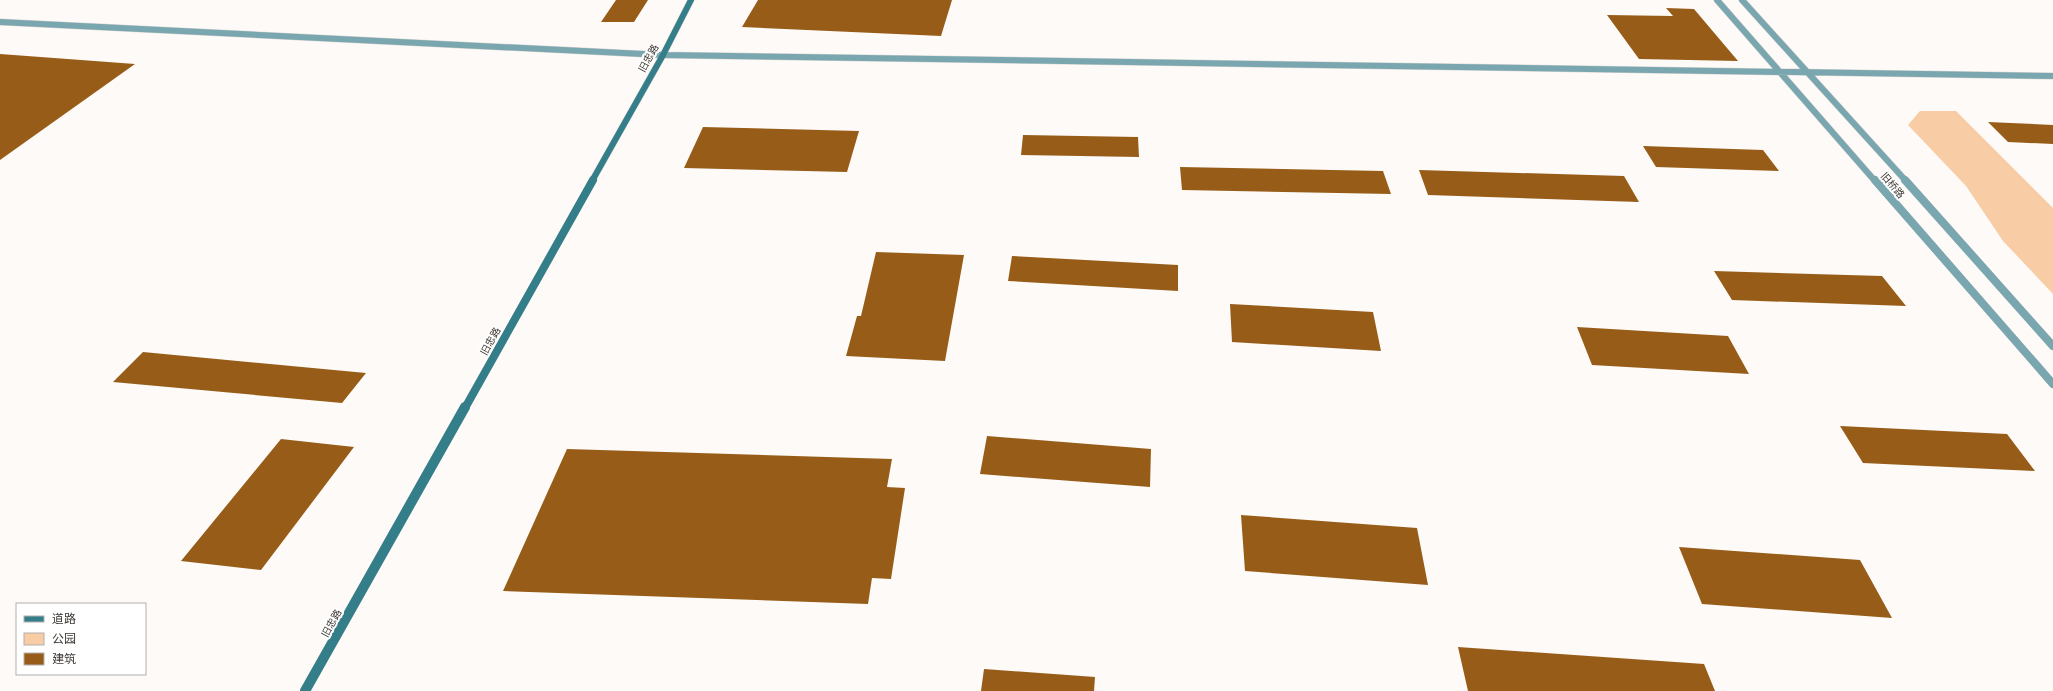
<svg xmlns="http://www.w3.org/2000/svg" width="2053" height="691" font-family="Lora,'Noto Sans SC',serif">
  <style>
    .green { fill: #f8cda5 }
    .building { fill: #975d18 }
    .lines { fill: none; stroke-linecap: round; stroke-linejoin: round }
    .tertiary-far1-casing { stroke: #dbd7d5; stroke-width: 7 }
    .tertiary-casing { stroke: #dbd7d5; stroke-width: 8 }
    .secondary-far2-casing { stroke: #dbd7d5; stroke-width: 7 }
    .secondary-far1-casing { stroke: #dbd7d5; stroke-width: 8 }
    .secondary-casing { stroke: #dbd7d5; stroke-width: 10 }
    .tertiary-far1 { stroke: #7aa7af; stroke-width: 6 }
    .tertiary { stroke: #7aa7af; stroke-width: 8 }
    .secondary-far2 { stroke: #347e8a; stroke-width: 6 }
    .secondary-far1 { stroke: #347e8a; stroke-width: 8 }
    .secondary { stroke: #347e8a; stroke-width: 10 }
    .labels { text-anchor: middle; stroke-width: 4; stroke-linejoin: round; paint-order: stroke }
    .street-label { font-size: 10px; fill: #3e3934; stroke: #fff }
  </style>
  <rect width="100%" height="100%" fill="#fdfaf8"/>
  <path class="green" d="M1920,111H1956L2053,208V294L2003,241L1966,186L1908,125Z"/>
  <path class="building" d="M616,0H648L634,22H601Z
    M758,0H952L941,36L742,27Z
    M1666,8L1694,9L1738,61L1639,59L1607,15L1673,16Z
    M0,54L135,64L0,160Z
    M1988,122L2053,125V144L2008,142Z
    M703,127L859,131L847,172L684,168Z
    M1023,135L1138,137L1139,157L1021,155Z
    M1643,146L1763,150L1779,171L1656,167Z
    M1180,167L1383,171L1391,194L1182,190Z
    M1419,170L1624,176L1639,202L1428,195Z
    M876,252L964,255L945,361L846,356L857,316H861Z
    M1012,256L1178,265V291L1008,281Z
    M1714,271L1882,276L1906,306L1732,300Z
    M1230,304L1373,312L1381,351L1232,342Z
    M1577,327L1728,336L1749,374L1592,365Z
    M143,352L366,373L342,403L113,382Z
    M1840,426L2007,434L2035,471L1863,463Z
    M987,436L1151,449L1150,487L980,474Z
    M281,439L354,447L261,570L181,561Z
    M567,449L892,459L887,487L905,488L891,579L872,578L868,604L503,591Z
    M1241,515L1417,528L1428,585L1245,571Z
    M1679,547L1860,560L1892,618L1702,604Z
    M1458,647L1704,664L1715,691H1468Z
    M984,669L1095,677L1094,691H981Z"/>
  <g class="lines">
    <g class="tertiary-far1-casing">
      <path id="tertiary-far1" d="M1717,0L1875,181
        M1742,0L1906,181
        M0,22L663,55L2053,76"/>
    </g>
    <g class="tertiary-casing">
      <path id="tertiary" d="M1875,180L2053,384
        M1905,180L2053,346"/>
    </g>
    <g class="secondary-far2-casing">
      <path id="secondary-far2" d="M592,181L663,55L691,0"/>
    </g>
    <g class="secondary-far1-casing">
      <path id="secondary-far1" d="M465,408L593,180"/>
    </g>
    <g class="secondary-casing">
      <path id="secondary" d="M305,691L465,407"/>
    </g>
    <use href="#tertiary-far1" class="tertiary-far1"/>
    <use href="#tertiary" class="tertiary"/>
    <use href="#secondary-far2" class="secondary-far2"/>
    <use href="#secondary-far1" class="secondary-far1"/>
    <use href="#secondary" class="secondary"/>
  </g>
  <g class="labels">
    <g class="street-label">
      <text transform="translate(648 58) rotate(-61)" y="4">旧忠路</text>
      <text transform="translate(1893 185) rotate(49)" y="4">旧桥路</text>
      <text transform="translate(490 341) rotate(-61)" y="4">旧忠路</text>
      <text transform="translate(331 623) rotate(-61)" y="4">旧忠路</text>
    </g>
  </g>
  <rect x="16" y="603" width="130" height="72" fill="#ffffff" stroke="#b2b0ae"/>
  <rect x="24" y="616" width="20" height="6" fill="#347e8a" stroke="#b2b0ae"/>
  <text x="52" y="623" font-size="12" fill="#3e3934">道路</text>
  <rect x="24" y="633" width="20" height="12" fill="#f8cda5" stroke="#b2b0ae"/>
  <text x="52" y="643" font-size="12" fill="#3e3934">公园</text>
  <rect x="24" y="653" width="20" height="12" fill="#975d18" stroke="#b2b0ae"/>
  <text x="52" y="663" font-size="12" fill="#3e3934">建筑</text>
</svg>
